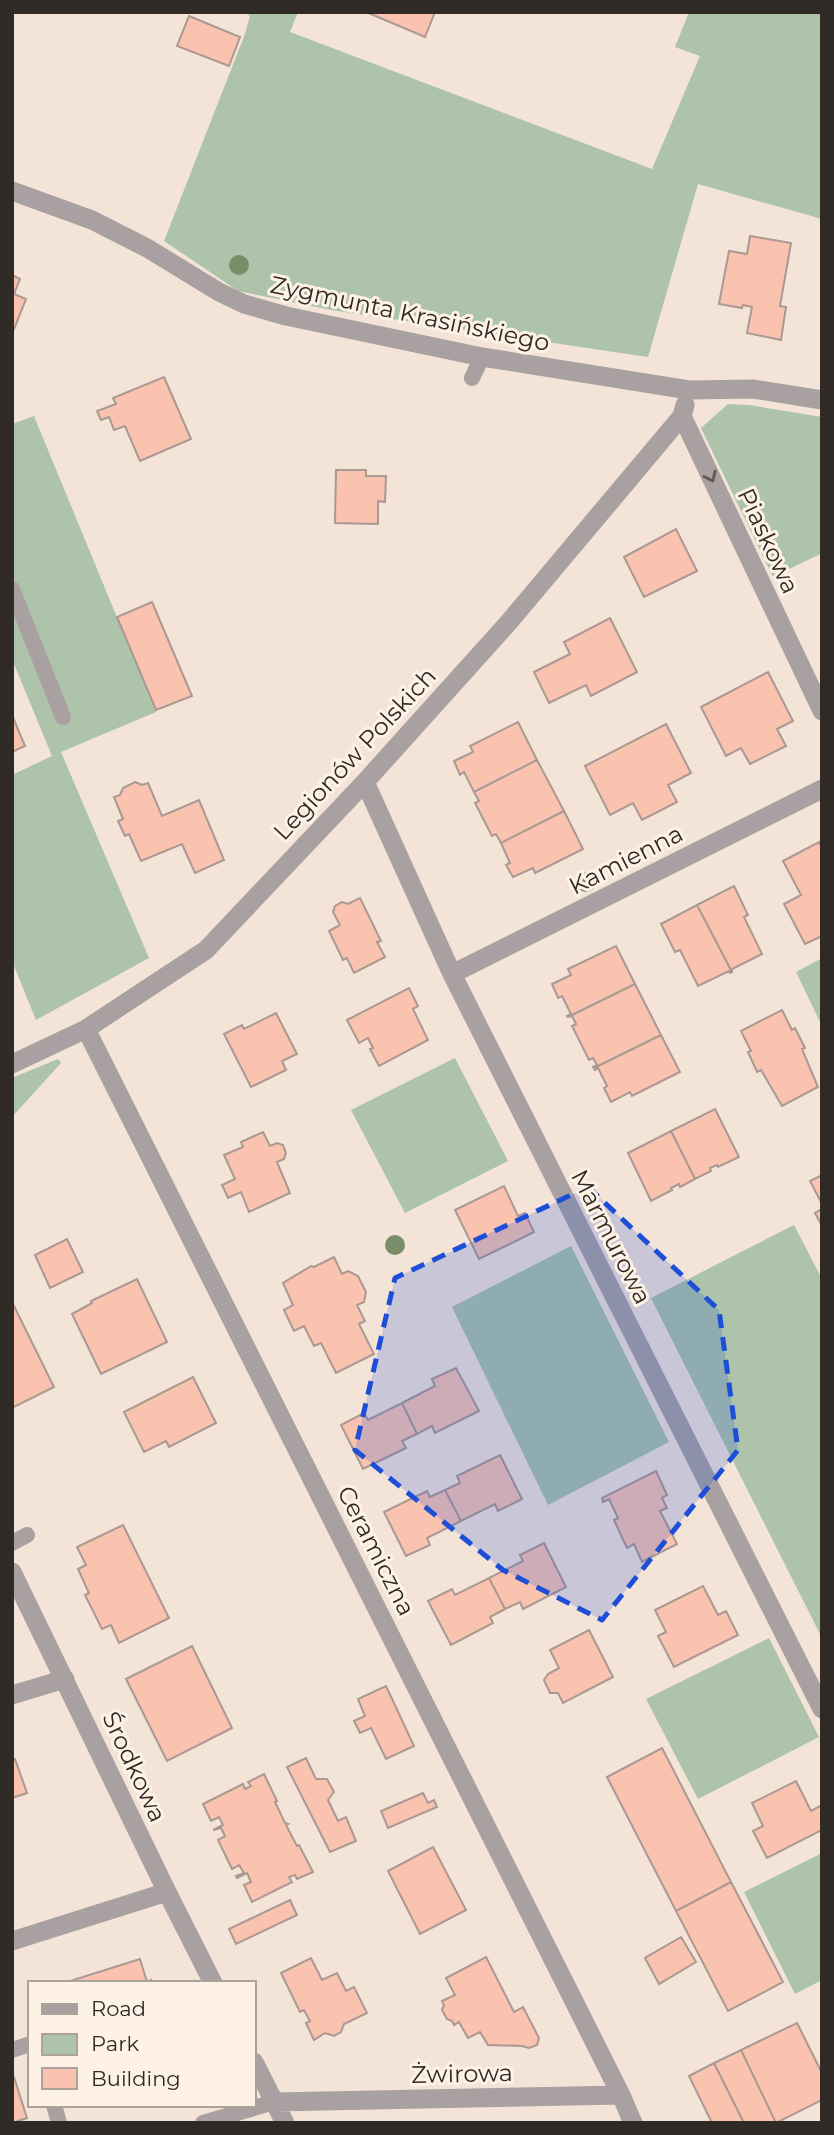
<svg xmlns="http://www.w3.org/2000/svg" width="834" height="2135" font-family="Montserrat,sans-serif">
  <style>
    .green { fill: #adc3aa }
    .building { fill: #f9c3b0; stroke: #aa9892; stroke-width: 2 }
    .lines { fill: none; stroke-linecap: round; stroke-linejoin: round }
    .service { stroke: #a9a0a1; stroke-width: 16 }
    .minor { stroke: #a9a0a1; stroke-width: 19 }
    .tree { fill: #798d69 }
    .oneway { stroke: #605957 }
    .marked { fill: #1d4ed8; fill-opacity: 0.2; stroke: #1d4ed8; stroke-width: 5; stroke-dasharray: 14 9; stroke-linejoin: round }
    .labels { text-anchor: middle; stroke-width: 6; stroke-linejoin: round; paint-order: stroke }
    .street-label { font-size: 24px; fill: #2f2a25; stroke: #fef2e7 }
  </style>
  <rect width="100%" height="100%" fill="#f3e4d7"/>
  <path class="green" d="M243,12H298L290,32L652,169L700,56L675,47L689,12H822V219L698,184L648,357L331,310L238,291L164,241L245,34L250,16Z
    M728,404L749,405L822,417V553L773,577L701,428Z
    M34,416L156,712L61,752L149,958L36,1020L12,961V775L52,756L12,659V424Z
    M822,958V1026L796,972Z
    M455,1058L508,1161L405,1213L351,1110Z
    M58,1059L61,1063L12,1117V1078Z
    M794,1225L822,1279V1638L651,1298Z
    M571,1246L669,1442L548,1505L452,1307Z
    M769,1638L819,1737L698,1799L646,1699Z
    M822,1853V1980L795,1994L744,1892Z"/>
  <path class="building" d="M366,12H435L425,37Z
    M189,16L240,37L229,66L177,46Z
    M750,236L791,243L780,306L786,307L781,340L747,333L752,307L743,305L742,308L719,304L729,251L747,254Z
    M12,275L20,279L14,294L26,299L14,329L12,328Z
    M164,377L191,439L140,461L125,426L114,430L109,417L101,420L97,411L116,404L113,398Z
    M336,470H366V476H386L385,502L378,501V524L335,523Z
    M676,529L697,571L644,597L624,557Z
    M152,602L192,696L156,710L117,617Z
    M610,618L637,672L591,696L586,685L549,703L534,672L570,654L564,642Z
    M768,672L793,721L777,729L786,746L750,764L741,748L726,756L701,707Z
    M12,715L25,746L12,752Z
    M518,722L537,760L474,792L464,772L460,775L454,761L473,752L470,746Z
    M666,724L691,773L668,785L677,802L642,820L633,803L610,815L585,766Z
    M537,760L564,811L501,843L496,834L492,836L475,803L479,801L474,792Z
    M135,782L142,785L148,783L162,816L199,800L224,860L195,873L182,844L141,861L129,834L125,836L118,821L123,819L114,797L120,795L123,788Z
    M564,811L583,849L535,873L533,868L513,877L506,865L510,863L501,843Z
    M819,842L822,848V936L805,944L784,904L801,895L783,861Z
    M734,886L748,915L744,917L762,954L732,969V972L697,905Z
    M360,898L381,941L377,942L385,957L354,973L347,958L343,960L329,931L340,925L333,912L335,906L342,902L348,904Z
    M697,905L732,972L730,973L729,971L698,986L680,950L675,952L661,924Z
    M616,946L635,984L568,1017L567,1016L571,1014L562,996L558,998L552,984L571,975L568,969Z
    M635,984L661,1035L594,1068L593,1067L597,1065L593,1058L589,1060L572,1026L576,1024L572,1016L568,1017Z
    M409,988L418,1006L413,1009L428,1040L379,1066L370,1049L373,1048L368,1038L359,1043L347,1020Z
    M782,1010L792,1030L795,1028L805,1048L802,1049L818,1087L782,1106L761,1070L757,1072L748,1052L751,1051L741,1031Z
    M276,1013L297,1054L282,1061L286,1070L251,1087L224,1034L242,1025L244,1029Z
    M661,1035L680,1072L632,1096L630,1092L611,1102L604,1088L607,1086L598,1068L595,1070L594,1068Z
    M715,1109L739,1157L718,1167L717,1165L710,1168L711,1171L695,1179L671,1131Z
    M671,1131L695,1179L680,1187L679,1184L671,1188L672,1190L651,1201L628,1153Z
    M263,1132L270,1146L277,1143L283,1145L286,1153L284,1159L277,1162L290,1193L249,1212L241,1192L228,1198L222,1185L235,1179L224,1155L243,1147L241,1142Z
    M822,1175V1204L810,1181Z
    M504,1186L518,1216L525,1213L534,1232L479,1259L455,1210Z
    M822,1209V1226L815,1213Z
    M67,1239L83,1272L50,1288L35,1255Z
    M334,1257L342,1274L348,1271L358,1276L366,1292L364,1302L357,1305L365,1321L359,1324L374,1354L336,1373L321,1343L314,1346L304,1326L294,1331L284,1310L293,1305L283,1283L311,1266L314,1267Z
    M137,1279L167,1342L101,1374L72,1314L92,1303L91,1301Z
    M12,1302L54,1387L12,1408Z
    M456,1368L479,1411L435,1433L432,1426L417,1434L402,1403L435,1386L432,1379Z
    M193,1377L216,1423L169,1447L166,1441L144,1452L124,1412Z
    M402,1403L417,1434L402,1441L406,1448L363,1469L341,1425L364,1413L368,1420Z
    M500,1455L522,1499L498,1511L495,1504L461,1521L445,1490L460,1483L457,1476Z
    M656,1471L667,1495L662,1498L667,1508L660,1511L677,1544L642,1562L634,1544L627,1548L614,1520L618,1518L609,1499L603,1502L602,1498Z
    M445,1490L461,1521L427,1538L430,1545L406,1556L384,1512L427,1491L430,1497Z
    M123,1525L169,1618L119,1643L111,1625L102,1629L85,1595L89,1593L78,1569L86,1565L77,1547Z
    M544,1543L566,1587L523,1609L520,1602L505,1609L489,1578L523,1561L520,1555Z
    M489,1578L505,1609L490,1617L493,1623L451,1645L428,1601L452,1589L455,1595Z
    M703,1586L718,1615L726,1611L738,1635L674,1667L658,1636L666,1632L655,1610Z
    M589,1630L613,1677L563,1703L558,1693H550L544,1680L548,1674L559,1668L550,1650Z
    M192,1646L232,1728L167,1761L126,1679Z
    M386,1686L414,1746L386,1759L371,1728L360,1733L354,1721L365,1716L358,1699Z
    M662,1748L731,1882L676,1911L607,1777Z
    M306,1758L316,1779H327L334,1792L328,1800L338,1821L346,1817L356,1841L330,1852L287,1767Z
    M15,1759L27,1793L12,1798V1760Z
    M264,1774L277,1801L275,1802L285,1823L288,1824L286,1825L297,1846L299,1845L313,1872L297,1879L295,1875L289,1877L292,1882L252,1902L244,1885L251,1882L247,1873L237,1878L236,1876L244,1873L239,1865L232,1869L218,1840L225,1836L221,1828L213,1830L223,1825L219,1817L211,1821L203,1804L243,1784L245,1789L251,1786L248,1782Z
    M796,1781L811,1811L822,1805V1830L767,1858L753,1831L763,1826L752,1803Z
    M423,1793L428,1803L434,1800L437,1807L388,1828L381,1811Z
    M433,1847L466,1910L420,1934L388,1871Z
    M731,1882L783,1982L728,2011L676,1911Z
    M290,1900L297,1915L236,1944L229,1929Z
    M681,1937L696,1962L659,1984L645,1958Z
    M486,1957L514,2012L523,2007L539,2038L537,2045L529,2048L522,2046L488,2045L480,2032L468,2038L459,2022L454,2025L452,2021L447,2019L442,2010L444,2005L442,2001L455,1995L446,1978Z
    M311,1958L322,1980L337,1973L346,1991L354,1987L367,2013L344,2024L341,2032L334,2036L325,2033L314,2040L306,2023L310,2021L304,2010L300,2012L281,1973Z
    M140,1959L147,1982L151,1980L152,1983H71L70,1981Z
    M797,2023L822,2073V2100L776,2123L741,2050Z
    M741,2050L776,2123H744L714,2063Z
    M714,2063L744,2123H712L689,2076Z
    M14,2077L27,2118L12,2123V2078Z"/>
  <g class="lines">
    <path class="service" d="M472,378L482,357
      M12,589L63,717
      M12,1543L27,1535
      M12,2050L30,2044
      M54,2105L59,2123
      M203,2123L274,2102"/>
    <path class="minor" d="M12,191L92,220L147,248L219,292L244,304L286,316L482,357L689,390L753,389L822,400
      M685,405L682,416L822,711
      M365,782L452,974L822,1709
      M452,974L822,789
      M86,1029L621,2095L633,2123
      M12,1064L86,1029L206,950L365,782L509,622L682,416
      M12,1572L167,1892L213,1983
      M12,1695L65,1679
      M12,1941L167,1892
      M254,2062L285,2123
      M274,2102L621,2095"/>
  </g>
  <g class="tree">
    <circle cx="239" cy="265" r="10"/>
    <circle cx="586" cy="882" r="10"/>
    <circle cx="395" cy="1245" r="10"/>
  </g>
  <defs><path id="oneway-chevron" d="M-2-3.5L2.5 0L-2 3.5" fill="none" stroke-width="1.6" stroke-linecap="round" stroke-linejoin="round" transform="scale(1.75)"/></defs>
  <use class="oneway" href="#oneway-chevron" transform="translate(711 477) rotate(65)"/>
  <path class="marked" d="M588,1187L719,1310L738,1450L602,1620L503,1570L355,1450L395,1278Z"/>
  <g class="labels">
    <g class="street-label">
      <text transform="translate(410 314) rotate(12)" y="8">Zygmunta Krasińskiego</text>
      <text transform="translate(768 541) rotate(65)" y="8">Piaskowa</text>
      <text transform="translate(355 754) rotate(-47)" y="8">Legionów Polskich</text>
      <text transform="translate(626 860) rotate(-27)" y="8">Kamienna</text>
      <text transform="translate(611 1237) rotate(63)" y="8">Marmurowa</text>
      <text transform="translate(376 1551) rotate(63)" y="8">Ceramiczna</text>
      <text transform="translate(134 1767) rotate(65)" y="8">Środkowa</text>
      <text transform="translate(462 2074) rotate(-1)" y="8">Żwirowa</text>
    </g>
  </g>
  <rect width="834" height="2135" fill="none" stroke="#2f2a25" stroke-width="28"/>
  <rect x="28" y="1981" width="228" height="126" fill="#fef2e7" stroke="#aba299" stroke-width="2"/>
  <rect x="42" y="2004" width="35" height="10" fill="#a9a0a1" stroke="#aba299" stroke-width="2"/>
  <text x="91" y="2016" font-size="21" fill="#2f2a25">Road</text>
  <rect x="42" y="2034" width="35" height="21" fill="#adc3aa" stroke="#aba299" stroke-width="2"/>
  <text x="91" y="2051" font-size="21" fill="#2f2a25">Park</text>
  <rect x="42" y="2068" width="35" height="21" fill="#f9c3b0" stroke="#aba299" stroke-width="2"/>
  <text x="91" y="2086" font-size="21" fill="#2f2a25">Building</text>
</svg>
